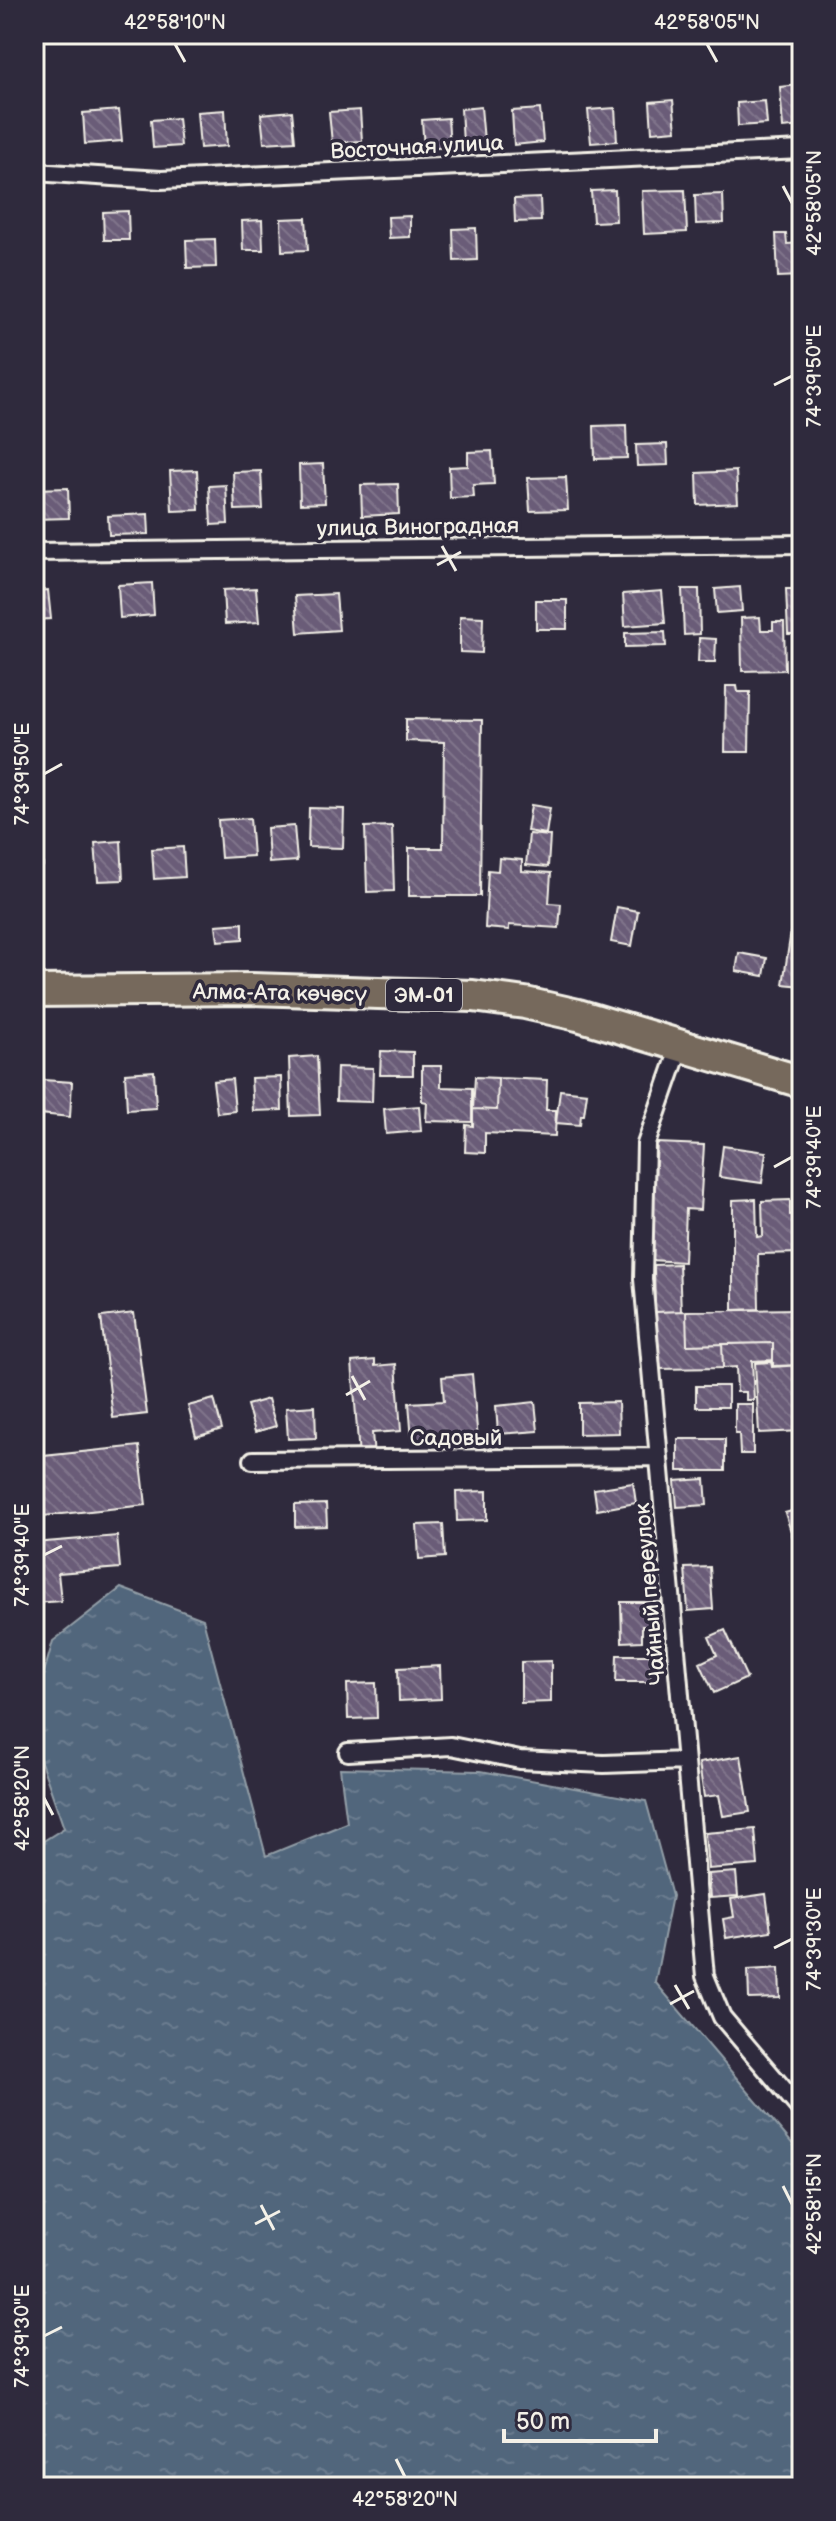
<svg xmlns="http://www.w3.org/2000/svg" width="836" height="2521" font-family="'Balsamiq Sans',sans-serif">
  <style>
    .water { fill: url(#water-ripples); stroke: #929ea7; stroke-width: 2 }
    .building { fill: url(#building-back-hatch); stroke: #f4f1e8; stroke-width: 2 }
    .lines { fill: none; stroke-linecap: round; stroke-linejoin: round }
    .street-casing { stroke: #f4f1e8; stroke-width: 22 }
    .highway-casing { stroke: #f4f1e8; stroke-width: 36 }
    .street { stroke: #2f2a3d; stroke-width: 16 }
    .highway { stroke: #76695c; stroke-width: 30 }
    .ticks { fill: none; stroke: #f4f1e8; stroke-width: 3 }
    .labels { text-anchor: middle; stroke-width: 7; stroke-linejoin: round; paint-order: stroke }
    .shield { fill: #2f2a3d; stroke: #b9b5b5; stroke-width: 2 }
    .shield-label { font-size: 20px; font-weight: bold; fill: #f4f1e8 }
    .street-label { font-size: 22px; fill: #f4f1e8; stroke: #2f2a3d }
    .neatline { fill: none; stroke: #f4f1e8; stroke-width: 3 }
    .ticks-label { font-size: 20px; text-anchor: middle; fill: #f4f1e8 }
  </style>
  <defs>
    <pattern id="water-ripples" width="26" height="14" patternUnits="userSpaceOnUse" patternTransform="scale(2)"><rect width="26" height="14" fill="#51667c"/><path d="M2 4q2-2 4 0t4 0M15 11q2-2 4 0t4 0" fill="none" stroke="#6b7c8f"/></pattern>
    <pattern id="building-back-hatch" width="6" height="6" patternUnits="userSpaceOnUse" patternTransform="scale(2)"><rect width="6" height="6" fill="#6a5c78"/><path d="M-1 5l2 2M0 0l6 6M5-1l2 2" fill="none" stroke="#80748b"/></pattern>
  </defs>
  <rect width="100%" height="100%" fill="#2f2a3d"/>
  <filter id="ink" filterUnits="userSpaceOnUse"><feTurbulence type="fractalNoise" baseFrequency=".0125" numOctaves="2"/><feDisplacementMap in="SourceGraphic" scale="16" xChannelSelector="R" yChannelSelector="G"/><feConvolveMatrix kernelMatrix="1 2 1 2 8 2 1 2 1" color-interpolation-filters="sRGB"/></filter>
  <g filter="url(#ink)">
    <path class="water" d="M121,1588L203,1619L266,1856L347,1823L340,1768L481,1771L646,1801L672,1896L655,1982L802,2155V2487H34V1847L64,1828L34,1742V1707L53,1641Z"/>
    <path class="building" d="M800,85L802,126L783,128L780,87Z
      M673,100L676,130L652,132L650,102Z
      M765,101L767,124L738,126L737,103Z
      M34,103H43L40,136L34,135Z
      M481,107L484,141L463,143L461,109Z
      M615,108L617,141L591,143L588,110Z
      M540,109L543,142L514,145L512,111Z
      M119,110L122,141L85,144L83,113Z
      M225,110L227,146L200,148L197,112Z
      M360,110L362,141L332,143L329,112Z
      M292,111L295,141L264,143L261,114Z
      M178,118L181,146L153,148L151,120Z
      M448,118L450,147L424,149L422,120Z
      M615,190L616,221L593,222L591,191Z
      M685,190L687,232L644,234L642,191Z
      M723,194L724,223L696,224L695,195Z
      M540,198L541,221L515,222L514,199Z
      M128,211L129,240H104L103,212Z
      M410,216V237L389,238L388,217Z
      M306,218L308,250L282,251L281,219Z
      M262,220L263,250H243L242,221Z
      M476,228L477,260L454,261L453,229Z
      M776,234H786L787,244L802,243V276L778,277Z
      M215,239L216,267L187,268L186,240Z
      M626,425L627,458L595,459L594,426Z
      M667,444L668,465L637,466L636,445Z
      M492,451L494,484L473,485L474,497L450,498L449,467L468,466V452Z
      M323,464L325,503L300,504L299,465Z
      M197,470L199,510L172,511L170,471Z
      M261,471L263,509L235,510L233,472Z
      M736,471L738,503L698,505L697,473Z
      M566,477L568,510L530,511L528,478Z
      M398,484L399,514L362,516L361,485Z
      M226,485L228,524L211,525L209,486Z
      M68,488L69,518L34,519V489Z
      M148,514L149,534L109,535L108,516Z
      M152,583L154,615L120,618L118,585Z
      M740,587L742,611L717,613L715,589Z
      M256,588L259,622L225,624L223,590Z
      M682,589H699L700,634L684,635Z
      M786,589H802V634H788Z
      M48,590L51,619L34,620V591Z
      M662,591L665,623L625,626L623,594Z
      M336,594L339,630L298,633L295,596Z
      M536,600H567V629H536Z
      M460,616L483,617L482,653L460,652Z
      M760,617L761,630H773V622H784L785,670L742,671L741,618Z
      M665,632L666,646L625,647V633Z
      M699,638L716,639L715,662H698Z
      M726,686H737L738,692H750L749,752H725Z
      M406,719L482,720L480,896H409V848H443L444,742L406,741Z
      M531,805L550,808L546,834L527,831Z
      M309,808L344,809L343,848L308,847Z
      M250,818L253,856L221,858L218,820Z
      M294,826L297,861L269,863L267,828Z
      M392,826L394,891L367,892L365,827Z
      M529,834L550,836L548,867L526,865Z
      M34,835H41L43,866L34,867Z
      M121,841L123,880L98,881L95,843Z
      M183,847L185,877L154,879L152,849Z
      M499,858L522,860V871L551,873L549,903L561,904L559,928L509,925V930L485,928L488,870L498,871Z
      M617,907L638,911L632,946L611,942Z
      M243,923V939L218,941L216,925Z
      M791,931L802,933V986L783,984Z
      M739,953L767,958L764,976L736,971Z
      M381,1051L413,1052V1075H380Z
      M317,1056L320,1115L291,1116L289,1058Z
      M422,1066H441V1087L472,1088V1122L426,1121L427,1102L422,1101Z
      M337,1067L373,1068L372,1102L336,1101Z
      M154,1071L156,1108L127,1110L125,1073Z
      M281,1077L282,1110L253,1111L251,1078Z
      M475,1077L498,1078L497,1110L473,1109Z
      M498,1078L547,1080L546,1110H556L555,1136L485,1133V1153L465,1152L466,1125L473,1126V1109L497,1110Z
      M232,1079L235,1111L217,1113L213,1081Z
      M43,1080L72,1082L70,1117L40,1114Z
      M560,1090L587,1093L584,1115H581L580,1125L556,1123Z
      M419,1106L421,1131L386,1134L384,1109Z
      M657,1143L704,1145L700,1210L686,1209L684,1262L650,1260Z
      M723,1146L766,1152L762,1183L719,1177Z
      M756,1199L757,1237L763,1236L762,1201L790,1200V1215L802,1214V1253L758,1254L759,1309L733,1310V1200Z
      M679,1264L681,1311L655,1312L654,1265Z
      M802,1266V1313L794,1267Z
      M797,1309L802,1365L773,1366V1343L687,1345L686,1311Z
      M686,1311L687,1345L722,1344L723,1368L657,1369L655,1312Z
      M134,1313L147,1414L113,1418L101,1317Z
      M773,1343V1360L752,1361L754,1400H746V1392H737L736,1367L723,1368L722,1344Z
      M375,1360V1366L396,1364L401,1431L372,1433L374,1456L359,1457L352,1362Z
      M771,1362L772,1367L802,1365V1431L759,1433L755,1363Z
      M472,1374L478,1440L456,1442V1436L412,1440L409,1403L444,1401L442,1377Z
      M696,1386H728V1407H696Z
      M214,1399L222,1429L196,1437L188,1406Z
      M268,1399L276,1426L255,1432L247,1405Z
      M535,1402L538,1431L498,1434L496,1406Z
      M618,1402L619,1433L579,1434V1403Z
      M735,1404H753V1454H740L739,1434H735Z
      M315,1406L316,1438L288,1439L286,1408Z
      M678,1439H725V1471H678Z
      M139,1446L146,1505L34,1517V1457Z
      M705,1479L707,1505L677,1507L675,1481Z
      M633,1483L636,1503L597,1510L594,1489Z
      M487,1491V1520L457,1521L456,1492Z
      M326,1504L327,1526L295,1527V1505Z
      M802,1508V1546L796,1547L785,1513Z
      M443,1524L445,1557L419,1559L417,1525Z
      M117,1536L120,1568L58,1573L61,1601L34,1603V1543Z
      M710,1567L713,1609L688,1611L685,1568Z
      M621,1602H660V1626H642V1641L622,1642Z
      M725,1630L747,1678L714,1693L700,1663L717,1655L709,1637Z
      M617,1655H651L650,1682H616Z
      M551,1661V1702L521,1703V1662Z
      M440,1666L441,1699L399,1701L398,1668Z
      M376,1683L377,1718L348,1719L347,1684Z
      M741,1756L750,1812L723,1816L719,1795L704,1797L699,1763Z
      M755,1829L758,1865L708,1869L705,1833Z
      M736,1872L738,1896L710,1898L708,1874Z
      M766,1894L771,1931L726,1938L723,1919L734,1917L731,1899Z
      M779,1968L780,1998L749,1999L748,1970Z"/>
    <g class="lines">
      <g class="street-casing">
        <path id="street" d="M34,172L161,180L802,150
          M34,552L802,544
          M680,1046L646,1144L643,1279L705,1976L722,2017L802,2111
          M253,1460L659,1457
          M348,1752L451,1746L520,1760L604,1764L686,1761"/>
      </g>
      <g class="highway-casing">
        <path id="highway" d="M34,991L252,989L473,996L525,1003L578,1015L802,1082"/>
      </g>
      <use href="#street" class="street"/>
      <use href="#highway" class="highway"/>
    </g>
  </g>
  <path class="ticks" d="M175,44L185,62M707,44L717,62M783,186L792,203M774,385L792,376M442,546L456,571M437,565L461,552M44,774L62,764M774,1167L792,1157M352,1376L365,1400M346,1395L370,1381M44,1555L62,1546M44,1798L53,1815M774,1948L792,1939M675,1985L689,2009M670,2004L694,1991M783,2186L792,2204M261,2205L274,2230M255,2224L280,2211M44,2336L62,2327M396,2459L405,2477"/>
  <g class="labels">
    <rect class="shield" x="386" y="979" width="76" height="32" rx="6"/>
    <g class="shield-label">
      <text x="424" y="1002">ЭМ-01</text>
    </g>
    <g class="street-label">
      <text transform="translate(417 146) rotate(-3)" y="8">Восточная улица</text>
      <text transform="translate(418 526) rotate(-1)" y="8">улица Виноградная</text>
      <text transform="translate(280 992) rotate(1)" y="8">Алма-Ата көчөсү</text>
      <text x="456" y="1445">Садовый</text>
      <text transform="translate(649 1594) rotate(-95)" y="8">Чайный переулок</text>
    </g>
  </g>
  <rect width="836" height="2521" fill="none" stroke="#2f2a3d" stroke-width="88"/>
  <path d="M504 2429v12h152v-12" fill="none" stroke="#f4f1e8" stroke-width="4"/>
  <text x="516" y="2429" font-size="24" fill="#f4f1e8" stroke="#2f2a3d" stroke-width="6" paint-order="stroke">50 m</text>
  <rect x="44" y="44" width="748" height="2433" class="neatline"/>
  <g class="ticks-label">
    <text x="175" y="29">42°58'10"N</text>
    <text x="707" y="29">42°58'05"N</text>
    <text transform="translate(814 203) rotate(-90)" y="7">42°58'05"N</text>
    <text transform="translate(814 376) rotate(-90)" y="7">74°39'50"E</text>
    <text transform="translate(22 774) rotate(-90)" y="7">74°39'50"E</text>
    <text transform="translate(814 1157) rotate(-90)" y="7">74°39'40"E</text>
    <text transform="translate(22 1555) rotate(-90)" y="7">74°39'40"E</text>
    <text transform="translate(22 1798) rotate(-90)" y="7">42°58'20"N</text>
    <text transform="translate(814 1939) rotate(-90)" y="7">74°39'30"E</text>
    <text transform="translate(814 2204) rotate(-90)" y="7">42°58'15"N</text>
    <text transform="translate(22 2336) rotate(-90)" y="7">74°39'30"E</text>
    <text x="405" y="2506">42°58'20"N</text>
  </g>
</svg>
